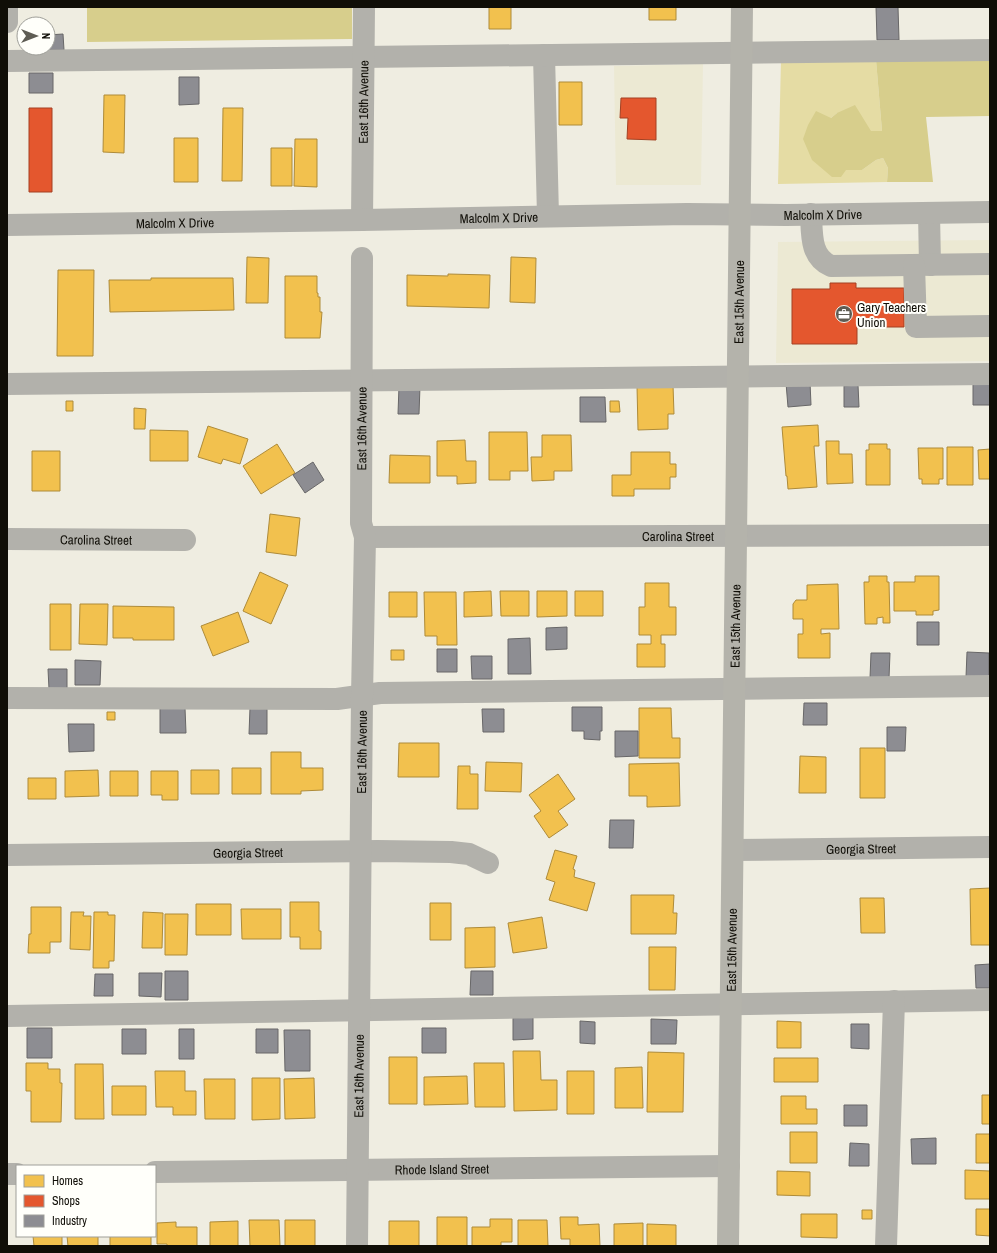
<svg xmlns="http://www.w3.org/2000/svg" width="997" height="1253" font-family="'Archivo Narrow',sans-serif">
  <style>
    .built { fill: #ece9d3 }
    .green { fill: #e5dca4 }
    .forest { fill: #d7ce8c }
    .homes { fill: #f2c14e; stroke: #ae8b39 }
    .shops { fill: #e4572e; stroke: #a44122 }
    .industry { fill: #8d8d92; stroke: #686768 }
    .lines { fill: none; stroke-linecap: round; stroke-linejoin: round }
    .minor { stroke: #b2b1ab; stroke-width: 22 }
    .major { stroke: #b4b3ab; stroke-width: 22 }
    .labels { text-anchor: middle; stroke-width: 4; stroke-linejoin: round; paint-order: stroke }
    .street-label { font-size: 13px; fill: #100e07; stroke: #fffffa }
    .poi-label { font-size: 13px; fill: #100e07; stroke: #fffffa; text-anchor: start }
  </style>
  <rect width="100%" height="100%" fill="#efede1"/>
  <path class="built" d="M703,64L701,185H616L614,66Z
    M990,240V361L776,363L778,242Z"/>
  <path class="green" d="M781,60H876L882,131L872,132L837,113L831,118L846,170H862L876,160L883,158L888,168L887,182L778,184Z"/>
  <path class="forest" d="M87,7H352V39L87,42Z
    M990,59V116L926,117L933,182H887L888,168L883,158L876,160L862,170H846L841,177H832L812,160L803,139L808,125L816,111L831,118L837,113L855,105L871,131H882L876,60Z"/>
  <path class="homes" d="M489,7H511V29H489Z
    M649,7H676V20H649Z
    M559,82H582V125H559Z
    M104,95H125L124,153L103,152Z
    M223,108H243L242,181H222Z
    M174,138H198V182H174Z
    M295,139H317V187L294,186Z
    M271,148H292V186H271Z
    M247,257L269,258L268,303H246Z
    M511,257L536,258L535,303L510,302Z
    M58,270H94L93,356H57Z
    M448,274L490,275L489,308L407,306V275L448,276Z
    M285,276H317V293H318V297H320V312H322L320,338H285Z
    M151,278H233L234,310L110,312L109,280H151Z
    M673,385L674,414H668V429L638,430L637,386Z
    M66,401H73V411H66Z
    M610,401H619L620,412H610Z
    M134,408L146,409L145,429H134Z
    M818,425L819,446H814L817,487L788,489L787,476H786L782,427Z
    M208,426L248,439L240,464L223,459L221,464L198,457Z
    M150,430L188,431V461H150Z
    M489,432H527L528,471H510V480H489Z
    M542,435H571L572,471H554V480L532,481L531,457H542Z
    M465,440L466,461H476V483L457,484V476H437V441Z
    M826,441H839V454H852L853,483L827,484Z
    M277,444L295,473L261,494L243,466Z
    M869,444H887V449H890V485H866V450H869Z
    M947,447H973V485H947Z
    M918,448H943V479H939V484H922V479H919Z
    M990,449V479H979L978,450Z
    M32,451H60V491H32Z
    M631,452H670V464H676V477H670V489H634V496H612V475H631Z
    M390,455L430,456V483H389Z
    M270,514L300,518L296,556L266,552Z
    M260,572L288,585L271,624L243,611Z
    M869,576H887V582H889L890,623H883V617L877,618V624H865L864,582H869Z
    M915,576H939V610L933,611V615H916V611H894V582H915Z
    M645,583H669V607H676V635H661V644H665V667H637V644H651V635H639V607H645Z
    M838,584L839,629H821V634L830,633V658H798V634H803V619H793V604L796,600H807V585Z
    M491,591L492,616L464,617V592Z
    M500,591H529V616H501Z
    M537,591H567V616L537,617Z
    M575,591H603V616H575Z
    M389,592H417V617H389Z
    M424,592H456L457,645H437V636H425Z
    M50,604H71V650H50Z
    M80,604H108L107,645L79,644Z
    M113,606L174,607V640H133V638H113Z
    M238,612L249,642L213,656L201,626Z
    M391,650H404V660H391Z
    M639,708H671L672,738H680V758H639Z
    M107,712H115V720H107Z
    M399,743H439V777H398Z
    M860,748H885V798H860Z
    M271,752H301V768H323V790L301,791V794H271Z
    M800,756L826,757V793H799Z
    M486,762L522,763L521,792L485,791Z
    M679,763L680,806L647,807V796H629V764Z
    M458,766H470V774H478V809H457Z
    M232,768H261V794H232Z
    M98,770L99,796L65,797V771Z
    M191,770H219V794H191Z
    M110,771H138V796H110Z
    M151,771H178V800H162V795H151Z
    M558,774L575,799L558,811L568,825L549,838L534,816L541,811L529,795Z
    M28,778H56V799H28Z
    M555,850L577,856L573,869L575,870L574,877L595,883L587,911L549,900L555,882L546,879Z
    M990,888V945H971L970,889Z
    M631,895H674L673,913H677L676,934H631Z
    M860,898H884L885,933H861Z
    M290,902H319V931H321V949H300V937H290Z
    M430,903H451V940H430Z
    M196,904H231V935H196Z
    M31,907H61V942H50V953H28L29,934H31Z
    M241,909H281V939H242Z
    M71,912H84L83,916H91L90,950L70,949Z
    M94,912H108V915H115L114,961H109V968H93Z
    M143,912L163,913L162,948H142Z
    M165,914H188L187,955H165Z
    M542,917L547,948L513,953L508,923Z
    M495,927V967L465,968V928Z
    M649,947H676L675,990H649Z
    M777,1021L801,1022V1048H777Z
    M513,1051H540L541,1080H557V1110L514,1111Z
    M648,1052L684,1053L683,1112H647Z
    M389,1057H417V1104H389Z
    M774,1058H818V1082H774Z
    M26,1063H48V1069H60V1083H62L61,1122H31V1091H26Z
    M474,1063H504L505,1107H475Z
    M75,1064H103L104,1119H75Z
    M642,1067L643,1108H615V1068Z
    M155,1071H185V1091H196V1115H173V1107H156Z
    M567,1071H594V1114H567Z
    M467,1076L468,1104L424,1105V1077Z
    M252,1078H280V1119L252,1120Z
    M314,1078L315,1118L285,1119L284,1079Z
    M204,1079H235V1119H205Z
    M112,1086H146V1115H112Z
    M982,1095H990V1124H982Z
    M781,1096H806V1109H817V1124H781Z
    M790,1132H817V1163H790Z
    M976,1134H990V1163H976Z
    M965,1170L990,1171V1199H965Z
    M777,1171L810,1172V1196L777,1195Z
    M976,1209H990V1236L976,1235Z
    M862,1210H872V1219H862Z
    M801,1214H837V1238L801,1237Z
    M437,1217H467V1246H437Z
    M560,1217H578V1225L599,1224L600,1246H570V1239H561Z
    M490,1219H512V1242H501V1246H472V1227H490Z
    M249,1220H279L280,1246H250Z
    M285,1220H315V1246H285Z
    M518,1220H547L548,1246H518Z
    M238,1221V1246H210V1222Z
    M389,1221H419V1246H389Z
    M176,1222V1227H197V1246H167V1244H157V1223Z
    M643,1223V1246H614V1224Z
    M647,1224L676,1225V1246H647Z
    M33,1236H62V1246H34Z
    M67,1236H98V1246H68Z
    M110,1236H151V1246H110Z"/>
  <path class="shops" d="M621,98H656V140L627,139L628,118H620Z
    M29,108H52V192H29Z
    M830,283H856V288H904V327H857V344H792V289H830Z"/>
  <path class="industry" d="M876,7H898L899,40H877Z
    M63,34L64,50H42V48H48V35Z
    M29,73H53V93H29Z
    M179,77H199V104L179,105Z
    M810,382L811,405L788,407L786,383Z
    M973,382H990V405H973Z
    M858,385L859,407H844V386Z
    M399,386H420L419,414H398Z
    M580,397H605L606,422H580Z
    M313,462L324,480L305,493L293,475Z
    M917,622H939V645H917Z
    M567,627V649L546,650V628Z
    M530,638L531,674H508V639Z
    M437,649H457V672H437Z
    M967,652L989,653V677H966Z
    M871,653H890L889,678H870Z
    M471,656H492V679H472Z
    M75,660L101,661L100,685H75Z
    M48,669H67V688L49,689Z
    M804,703H827V725H803Z
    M572,707H602V731H600V740L584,739V731H572Z
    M160,708H185L186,733H160Z
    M250,708L267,709V734H249Z
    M482,709H504V732H483Z
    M68,724H94V751L69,752Z
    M887,727H906L905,751H887Z
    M615,731H638V756L615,757Z
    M610,820H634L633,848H609Z
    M990,964V988H976L975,965Z
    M165,971H188V1000H165Z
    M471,971H493V995H470Z
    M139,973H162L161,997L139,996Z
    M95,974H113V996H94Z
    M533,1017V1039L513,1040V1018Z
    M651,1019L677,1020L676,1044H651Z
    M580,1021L595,1022V1044L580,1043Z
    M851,1024H869V1049L851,1048Z
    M27,1028H52V1058H27Z
    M422,1028H446V1053H422Z
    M122,1029H146V1054H122Z
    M179,1029H194V1059H179Z
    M256,1029H278V1053H256Z
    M284,1030H310V1071H285Z
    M844,1105H867V1126H844Z
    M936,1138V1164H912L911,1139Z
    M850,1143L869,1144V1166H849Z"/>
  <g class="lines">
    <g class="minor">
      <path d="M7,22V7"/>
      <path d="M544,55L548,216"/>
      <path d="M7,61L990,50"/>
      <path d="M929,213L930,265"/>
      <path d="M811,214C812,234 810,257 831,266L990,264"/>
      <path id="s1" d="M362,220L364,7"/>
      <path id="s2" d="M7,225L362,220L687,214L786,215L990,212"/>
      <path d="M914,265L916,327L990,326"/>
      <path d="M7,384L990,374"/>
      <path id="s3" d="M365,537L990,535"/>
      <path id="s4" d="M7,539L185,540"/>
      <path d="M7,698L337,699L380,693L990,686"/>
      <path id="s5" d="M733,850L990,847"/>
      <path id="s6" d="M7,855L378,851L451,852L469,854L488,863"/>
      <path d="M7,1016L990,1000"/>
      <path id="s7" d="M155,1172L729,1166"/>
      <path d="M7,1174H17"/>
      <path id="s8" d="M357,1246L362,696L365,537L361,523L362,258"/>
      <path d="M886,1246L894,1001"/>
    </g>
    <path class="major" id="s9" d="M728,1246L742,7"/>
  </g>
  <defs>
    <g id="office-disc" transform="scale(0.9)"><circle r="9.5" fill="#5e5c53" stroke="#fffffa"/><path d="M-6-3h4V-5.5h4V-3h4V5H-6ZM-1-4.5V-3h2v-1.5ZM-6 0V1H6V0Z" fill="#fff"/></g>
  </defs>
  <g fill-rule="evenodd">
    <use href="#office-disc" x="844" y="314"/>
  </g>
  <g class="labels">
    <g class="street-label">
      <text dy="5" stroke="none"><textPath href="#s1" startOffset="118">East 16th Avenue</textPath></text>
      <text dy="5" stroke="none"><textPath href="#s2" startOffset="816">Malcolm X Drive</textPath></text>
      <text dy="5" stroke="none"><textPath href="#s2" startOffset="492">Malcolm X Drive</textPath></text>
      <text dy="5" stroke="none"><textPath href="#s2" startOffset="168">Malcolm X Drive</textPath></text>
      <text dy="5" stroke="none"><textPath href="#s9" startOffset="944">East 15th Avenue</textPath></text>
      <text dy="5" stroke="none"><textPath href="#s8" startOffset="818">East 16th Avenue</textPath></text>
      <text dy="5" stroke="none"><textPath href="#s3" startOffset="313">Carolina Street</textPath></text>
      <text dy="5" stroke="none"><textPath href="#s4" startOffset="89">Carolina Street</textPath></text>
      <text dy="5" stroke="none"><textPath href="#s9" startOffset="620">East 15th Avenue</textPath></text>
      <text dy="5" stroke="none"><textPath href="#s8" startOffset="494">East 16th Avenue</textPath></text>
      <text dy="5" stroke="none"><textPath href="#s5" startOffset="128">Georgia Street</textPath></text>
      <text dy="5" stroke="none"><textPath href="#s6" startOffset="241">Georgia Street</textPath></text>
      <text dy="5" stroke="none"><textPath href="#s9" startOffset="296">East 15th Avenue</textPath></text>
      <text dy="5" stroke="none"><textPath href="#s8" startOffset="170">East 16th Avenue</textPath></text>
      <text dy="5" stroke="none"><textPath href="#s7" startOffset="287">Rhode Island Street</textPath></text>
    </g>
    <g class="poi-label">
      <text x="857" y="312">Gary Teachers<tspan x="857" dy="15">Union</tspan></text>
    </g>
  </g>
  <rect width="997" height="1253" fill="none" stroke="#100e07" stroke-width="16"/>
  <rect x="16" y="1165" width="140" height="72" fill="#fffffa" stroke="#9f9f99"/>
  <rect x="24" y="1175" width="20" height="12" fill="#f2c14e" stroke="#9f9f99"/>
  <text x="52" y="1185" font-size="12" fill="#100e07">Homes</text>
  <rect x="24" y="1195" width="20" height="12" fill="#e4572e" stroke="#9f9f99"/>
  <text x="52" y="1205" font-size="12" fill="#100e07">Shops</text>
  <rect x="24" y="1215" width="20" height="12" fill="#8d8d92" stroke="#9f9f99"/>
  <text x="52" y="1225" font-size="12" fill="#100e07">Industry</text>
  <g transform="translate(36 36) rotate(90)"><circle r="19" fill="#fffffa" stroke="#9f9f99"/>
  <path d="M0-3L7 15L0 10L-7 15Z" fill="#5e5c53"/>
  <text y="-6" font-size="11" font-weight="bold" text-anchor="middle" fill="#100e07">N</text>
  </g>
</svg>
